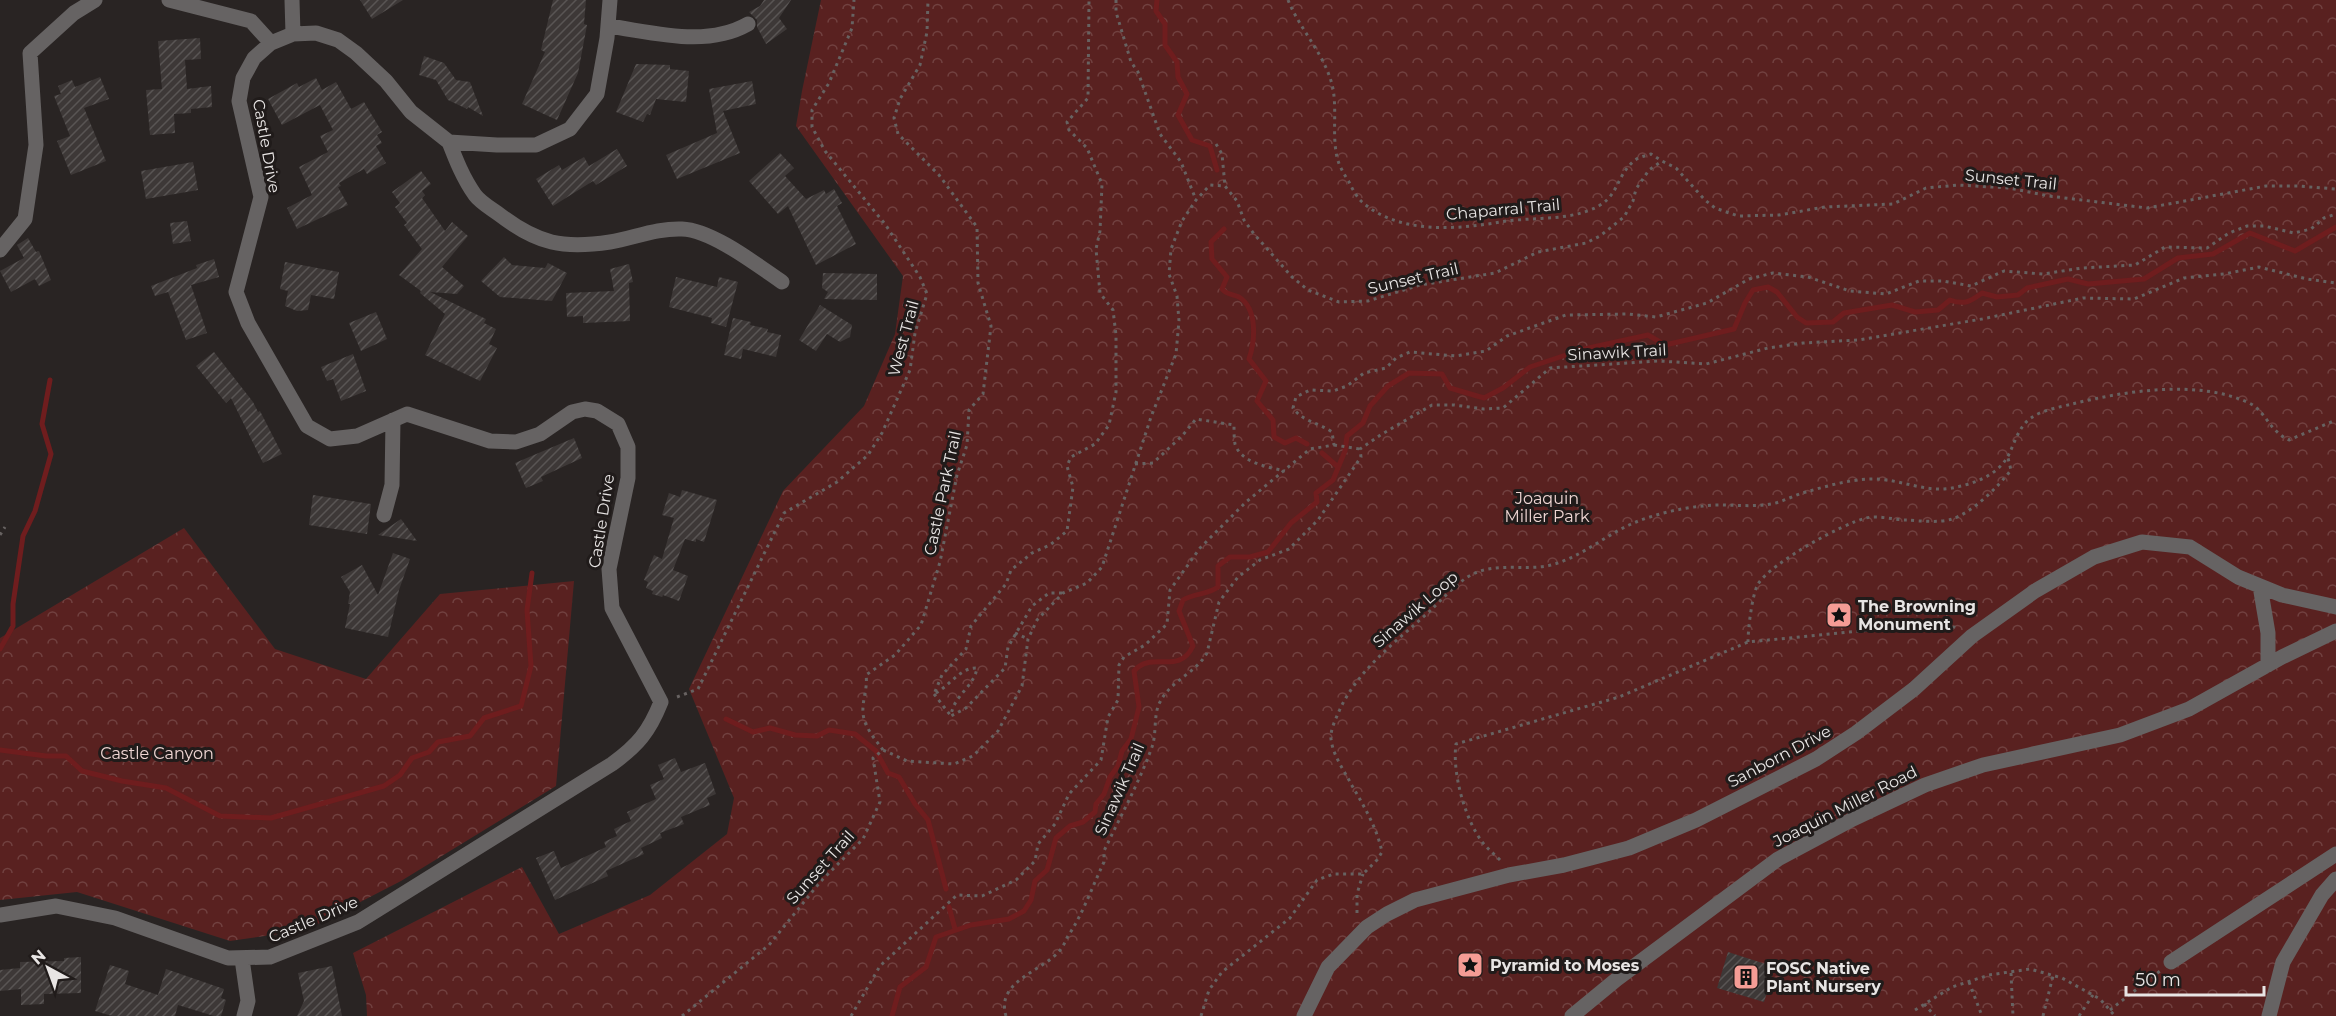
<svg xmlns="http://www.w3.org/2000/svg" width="2336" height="1016" font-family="Montserrat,sans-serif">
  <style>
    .forest { fill: url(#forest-crowns) }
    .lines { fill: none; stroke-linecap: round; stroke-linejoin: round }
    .stream { stroke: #6f1d1e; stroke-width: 5 }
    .building { fill: url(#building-hatch) }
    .path { stroke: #676261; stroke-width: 3; stroke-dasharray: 3 4.5; stroke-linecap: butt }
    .minor { stroke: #666363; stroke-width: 15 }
    .labels { text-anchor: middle; stroke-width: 6; stroke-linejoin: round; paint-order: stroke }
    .street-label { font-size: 16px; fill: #e8e5e4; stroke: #201b1a }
    .park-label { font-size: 16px; fill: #efd6d3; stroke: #201b1a }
    .poi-label { font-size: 16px; font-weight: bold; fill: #e8e5e4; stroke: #201b1a; text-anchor: start }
  </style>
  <defs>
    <pattern id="forest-crowns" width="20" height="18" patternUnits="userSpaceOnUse" patternTransform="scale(1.5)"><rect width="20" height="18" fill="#592120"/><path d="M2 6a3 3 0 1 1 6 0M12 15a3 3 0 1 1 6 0" fill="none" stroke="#714140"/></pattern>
    <pattern id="building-hatch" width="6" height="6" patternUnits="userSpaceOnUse" patternTransform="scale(1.5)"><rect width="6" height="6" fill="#3d3837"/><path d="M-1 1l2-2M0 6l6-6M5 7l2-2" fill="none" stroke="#595554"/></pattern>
  </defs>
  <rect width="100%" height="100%" fill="#292423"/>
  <path class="forest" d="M821,0H2336V1016H367L366,995L353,953L522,867L559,934L650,895L727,834L734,798L689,689L783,491L864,406L895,334L903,276L796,126L802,91Z
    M184,528L275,649L366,679L440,594L574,581L556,786L401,881L306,930L230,941L77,892L0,900V638Z"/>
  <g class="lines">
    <path class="stream" d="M1157,0L1156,11L1165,24V45L1177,62L1178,77L1187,94L1178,115L1192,140L1210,146L1217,170
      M1224,229L1211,242L1212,259L1227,277L1222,289C1227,295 1233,294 1239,297C1258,309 1255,341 1249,359L1266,381L1257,401L1273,420L1274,437L1285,443L1296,438L1307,444
      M1322,453L1338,467
      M0,649L13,626V604L23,536L35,511L51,454L42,424L50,380
      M726,719L753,732L770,728L795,735L817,736L829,730L855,734L876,751L888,773L899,777L915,804L928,820L946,889
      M0,750L46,756H66L82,771L122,781L166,788L220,816L271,818L384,786L400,775L412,758L429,752L438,742L470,736L484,718L521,706L531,666L527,610L532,573
      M949,907L955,929
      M892,1016L900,987L926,967L936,937L971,925L1009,919L1024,911L1031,900L1035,881L1047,870L1056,838L1070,826L1083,822L1095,812L1096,804L1104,794L1110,777L1118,766L1122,751L1131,739L1139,707L1134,671C1152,650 1179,676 1193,646L1179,611L1183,600C1194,593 1207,595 1218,587V566L1230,557H1250L1268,552L1291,523L1317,502L1316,493L1333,480L1345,451L1347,436L1363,423L1370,406L1388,386L1409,373L1442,374L1450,388L1484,398L1503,388L1530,367L1584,349L1648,335L1665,345L1734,329L1745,303L1753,290L1768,287L1777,292L1797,317L1806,323L1833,322L1844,313L1892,305L1915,312L1938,310L1950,300C1964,305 1970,302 1982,293L1997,297L2018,295L2027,288L2068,279L2088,284L2144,279L2178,258L2213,254L2250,233L2295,251L2336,227"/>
  </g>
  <path class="building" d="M360,0H403L372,19Z
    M553,0H586L584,24L587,25L578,73L557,120L522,104L545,52L541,50Z
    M764,0H791L779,18L787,29L766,44L757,27V20L749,12L760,6Z
    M200,38L201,59L185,60L187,89L211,86L212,107L191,109V113L174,114L175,133L150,135L146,90L162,89L158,41Z
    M424,56L444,63L456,80L470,82L483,116L468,107L467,109L448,100L436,80L419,75Z
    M636,64L670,65V69L689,71L686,102L656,99L650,115L647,114L643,122L616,112Z
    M100,77L109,99L84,108L106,161L71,175L57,141L70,136L54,96L61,94L58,86L72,80L75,87Z
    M316,78L322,90L336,82L351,109L364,102L382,132L377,135L382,143L376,146L386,163L367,174L364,169L339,183L341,186L338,187L348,205L297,229L287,208L312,195L299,167L328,152L320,136L333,130L320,105L282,125L268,99L297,83L299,87Z
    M752,81L756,104L723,111L740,153L677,179L666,155L717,133L709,89Z
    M617,149L627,166L596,185L593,181L553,206L536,179L559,165L562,170L584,157L589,166Z
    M780,153L794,168L785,176L806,199L824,190L826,194L834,189L842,203L837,206L856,244L816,265L788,206L778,214L749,181Z
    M193,162L198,190L146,199L141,171Z
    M421,171L431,184L422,191L425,195L422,198L445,231L452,222L468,236L442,267L464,286L457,294L430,292L486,319L484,323L496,329L489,344L497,348L480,381L425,355L445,314L420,293L421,291L399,275L422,249L404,225L407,223L395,207L400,203L392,192Z
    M187,221L191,241L173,244L170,223Z
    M28,238L36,252L39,251L51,280L39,286L35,279L11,292L0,271L24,258L17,245Z
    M504,257L512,265L545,268L548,263L567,273L552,301L500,297L481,281Z
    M214,259L219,277L191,285L207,333L186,340L168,292L155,296L151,286L197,268L196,265Z
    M285,262L339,272L334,299L311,295L308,310L297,311L285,306L288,291L280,289Z
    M629,264L633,282L629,283L630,321L583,323V316L567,317L566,293L614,291L610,269Z
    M823,273L877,274V300L824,299L828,292L822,288Z
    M676,277L717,287L719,277L738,282L726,327L711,323L712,318L669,307Z
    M820,305L852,325L850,337L840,342L827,334L816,351L799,340Z
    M376,312L387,339L361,351L349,323Z
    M733,318L751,322L750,325L768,329L767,332L781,335L776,357L743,349L741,359L724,355Z
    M214,352L253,402L258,412L260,411L282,454L263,463L231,398L226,403L196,366Z
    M353,354L366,391L341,401L333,379L327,381L321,367Z
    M574,438L582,458L541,477L543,481L526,488L515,463Z
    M682,490L717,500L704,542L696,539V542L685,539L673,570L688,576L679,601L663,595L662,597L652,594L653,591L646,588L648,582L644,580L654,555L662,559L674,518L662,515L669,493L680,497Z
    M313,495L371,504L367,534L309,525Z
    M401,519L417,541L378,535Z
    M393,553L410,559L399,590L388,637L345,628L350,604H348L350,592L341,577L362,565L378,595Z
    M675,758L681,772L705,763L716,794L707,798L710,805L681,817L684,824L660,833L662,838L641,848L644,854L606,871L608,876L555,900L536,858L554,851L561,868L606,847L604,842L617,836L614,829L631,821L627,812L656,799L650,785L664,779L658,765Z
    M1728,952L1775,967L1764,1002L1717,988Z
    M81,957V993L44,994V1004L21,1005V989L0,991V970L20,968V962L64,961V958Z
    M110,965L129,971L125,984L158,995L166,969L224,989L221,998L226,1000L221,1016H214L178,1005L175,1016H112L95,1011Z
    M332,966L342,1016H297L304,1001L298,973Z"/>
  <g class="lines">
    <path class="path" d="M1116,0V12L1131,62L1138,72L1160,134L1181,162L1196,200
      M1288,0C1300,30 1327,57 1333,89C1337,111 1332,135 1337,157C1339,166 1344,174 1349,182C1352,188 1356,196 1361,201C1397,234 1455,230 1500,222C1529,217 1562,221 1590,210C1620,199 1614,178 1634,161C1638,157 1645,156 1651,154L1662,161
      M1216,144L1222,154L1225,186
      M1334,445L1360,449
      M1135,464L1153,463L1182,436L1196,419L1234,425C1234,431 1234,438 1235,444C1241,463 1268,467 1285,471
      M0,535L5,527
      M1062,593H1049L1032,606L1008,647L1005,668L966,708L951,716C953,696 974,687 977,668C960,667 949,687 934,694L942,675L966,649L971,626L1006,584L1011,570L1032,553L1050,545L1067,531L1073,487L1067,466L1071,457L1095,444L1109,425L1116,392V335L1113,310L1100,293L1096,249L1100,231L1102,184L1087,148L1069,130L1067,122L1088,98L1089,0
      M1015,633L1028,639
      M1748,642C1748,629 1752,595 1758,584C1771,563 1842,524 1866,518C1878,515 1895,520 1907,520C1920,521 1940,523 1952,519C1972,513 1999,486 2011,470L2008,458
      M934,694L951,716
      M677,697L698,689L784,513L837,482L868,455L882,433L910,370L915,333L927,294L920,277L885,224L825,151L812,127V110L829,83L852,28L854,0
      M883,750C875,739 864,727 863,713C862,700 868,688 866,675L895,655L921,625L940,562L957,475L967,445L969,410L983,394L991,326L978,283L977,227L939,175L898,134L894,118L900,99L920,65L927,32L928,0
      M1500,860C1494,854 1488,849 1483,843C1465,820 1452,773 1456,744L1619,697L1748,642L1891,628L1930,621L1958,628
      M1357,913V894L1363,874
      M2011,973L2013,1016
      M1969,982L1982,1016
      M1924,1004L1935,1016
      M1915,1010L1952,987L1989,975L2030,969L2062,978L2100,999L2115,1016
      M2110,1010L2160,971
      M682,1016L769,945L821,881L863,839L880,802L873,758L883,750L907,761L954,764L973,756L998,731L1022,686L1028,639L1037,620L1063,593L1087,583L1102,567L1151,417L1176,354L1179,321L1177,296L1169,274L1171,249L1182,221L1196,200L1210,185L1225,186L1237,201L1244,220L1254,234L1292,277L1308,290L1339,302L1368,301L1420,285L1495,273L1538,252L1586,243L1600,236L1624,217L1633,201L1636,189L1649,170L1662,161L1676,168L1705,200L1715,208L1738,216L1779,215L1825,207L1893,204L1926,188L1958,185L2009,188L2049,196L2147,208L2266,186H2298L2336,189
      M851,1016L880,966L957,895L982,896L1016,880L1035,861L1038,844L1055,824L1069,794L1101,760L1108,717L1118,700L1119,665L1124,657L1145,645L1167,624L1170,590L1200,548L1246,502L1310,449L1334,445L1332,432C1318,422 1303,422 1293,408L1296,397L1310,390L1333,391L1347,386L1364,373L1386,368L1396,358L1410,352L1456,356L1486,351L1507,336L1566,315L1628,314L1656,317L1707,303L1749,279L1773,273L1808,277L1850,291L1886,294L1919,281H1943L1971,286L2004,271L2043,274L2082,268L2135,265L2165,247L2207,248L2229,233L2247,226H2264L2294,233L2311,229L2324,218L2336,214
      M1006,1016C995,980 1045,971 1061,949C1065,944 1066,938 1070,933C1084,911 1093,885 1104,862V851C1120,817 1139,783 1152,747C1157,733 1153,715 1160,702C1170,681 1196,673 1207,653L1219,602L1238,577L1260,560L1289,549L1318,520L1361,457L1360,449L1382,434L1432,405H1454L1484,409L1503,408L1550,368L1659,361L1706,364L1768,348L1803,343L1858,340L1982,319L2083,298L2134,299L2184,278L2224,274L2259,267L2307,279L2336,283
      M1201,1016L1209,990L1222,972L1290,918L1317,880L1334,874H1363L1377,860L1382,852C1377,828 1364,806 1351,784C1344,770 1333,756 1331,739C1330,733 1334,722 1337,716C1355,671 1396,642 1431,610C1442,599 1460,580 1473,574C1495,563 1524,570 1547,566C1580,559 1606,534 1636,522C1656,514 1681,508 1703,506C1725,503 1748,508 1771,504C1783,502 1794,495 1806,492C1827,486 1851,479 1873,479C1901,479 1925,493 1952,488C1974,484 1999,475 2009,454C2015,442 2019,426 2031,418C2042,410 2060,407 2072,404C2125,391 2198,379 2249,403C2265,410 2269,431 2289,440L2336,420
      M2043,1016L2053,976
      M2079,1016L2093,995"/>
    <path class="minor" d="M169,0L251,21L271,43
      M292,0L293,34
      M608,26C653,32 706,48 748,24
      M449,142C456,160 463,178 475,195C481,203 492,209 500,215C538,244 563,249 610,242C634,238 657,228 682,229C712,230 757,265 782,282
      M0,250L25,219L36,145L30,53L74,13L95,0
      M384,515L392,485L393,420
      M2260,586L2268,633V665
      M0,915L56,906L115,918L228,958L270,957L358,922L612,764C638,745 649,732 661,702L612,608L609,569L628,478V447L618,424L597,411L585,409L572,412L540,434L516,442L490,441L407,414L357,436L330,439L307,426L248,323L236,292L261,197L239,101L243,78L254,58L271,43L293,34L316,33L338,40L356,53L386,81L411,112L449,142L497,145H536L570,129L597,94L607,38L610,0
      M242,959L248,1001L244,1016
      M2171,962L2336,854
      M1304,1016L1328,967L1367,927L1387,914L1415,900L1509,875L1564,865L1629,848L1696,820L1816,759L1856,733L1914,689L1972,636L2035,591L2094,557L2142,542L2190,547L2238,577L2282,595L2336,607
      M1572,1016L1617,979L1778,859L1853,819L1925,785L1983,765L2120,735L2189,709L2282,657L2336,631
      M2269,1016L2283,962L2322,895L2336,879"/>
  </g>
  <defs>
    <g id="sight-square" transform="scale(1.35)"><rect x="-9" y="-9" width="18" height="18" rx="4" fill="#f59c95" stroke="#201b1a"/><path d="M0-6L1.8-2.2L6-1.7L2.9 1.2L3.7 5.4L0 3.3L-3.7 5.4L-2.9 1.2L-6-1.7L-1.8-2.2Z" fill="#111"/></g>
    <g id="building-square" transform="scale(1.35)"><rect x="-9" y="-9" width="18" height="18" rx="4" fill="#f59c95" stroke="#201b1a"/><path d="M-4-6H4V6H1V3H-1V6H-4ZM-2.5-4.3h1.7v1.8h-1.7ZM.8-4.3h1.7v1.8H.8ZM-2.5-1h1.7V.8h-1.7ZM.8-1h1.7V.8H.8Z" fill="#111"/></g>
  </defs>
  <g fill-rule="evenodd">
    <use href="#sight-square" x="1839" y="615"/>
    <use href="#sight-square" x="1470" y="965"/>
    <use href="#building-square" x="1746" y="977"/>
  </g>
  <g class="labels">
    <g class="street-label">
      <text transform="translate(267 146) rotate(80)" y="6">Castle Drive</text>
      <text transform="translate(2011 179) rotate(6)" y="6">Sunset Trail</text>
      <text transform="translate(1503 209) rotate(-5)" y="6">Chaparral Trail</text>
      <text transform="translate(1413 278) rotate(-13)" y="6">Sunset Trail</text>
      <text transform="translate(903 338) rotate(-75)" y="6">West Trail</text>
      <text transform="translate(1617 352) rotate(-3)" y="6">Sinawik Trail</text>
      <text transform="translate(942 493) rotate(-78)" y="6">Castle Park Trail</text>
      <text transform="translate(601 521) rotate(-81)" y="6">Castle Drive</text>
      <text transform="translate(1415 609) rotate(-41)" y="6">Sinawik Loop</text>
      <text transform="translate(1779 756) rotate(-28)" y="6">Sanborn Drive</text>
      <text transform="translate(1119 789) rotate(-66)" y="6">Sinawik Trail</text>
      <text transform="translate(1845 806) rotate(-27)" y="6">Joaquin Miller Road</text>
      <text transform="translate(820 867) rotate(-48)" y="6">Sunset Trail</text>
      <text transform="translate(313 919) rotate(-23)" y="6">Castle Drive</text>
    </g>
    <g class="park-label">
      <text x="1547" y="504">Joaquin<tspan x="1547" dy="18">Miller Park</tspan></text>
      <text x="157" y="759">Castle Canyon</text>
    </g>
    <g class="poi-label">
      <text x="1858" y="612">The Browning<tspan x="1858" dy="18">Monument</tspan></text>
      <text x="1490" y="971">Pyramid to Moses</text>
      <text x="1766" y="974">FOSC Native<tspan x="1766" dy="18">Plant Nursery</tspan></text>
    </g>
  </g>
  <g transform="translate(48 968) rotate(319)" stroke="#201b1a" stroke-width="4.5" paint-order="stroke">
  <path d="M0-4.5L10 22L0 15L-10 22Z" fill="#e8e5e4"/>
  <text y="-9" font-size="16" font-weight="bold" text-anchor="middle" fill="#e8e5e4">N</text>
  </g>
  <path d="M2126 986v9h138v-9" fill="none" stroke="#e8e5e4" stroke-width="3"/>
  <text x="2135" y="986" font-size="18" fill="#e8e5e4" stroke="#201b1a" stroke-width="4.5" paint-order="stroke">50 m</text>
</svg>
